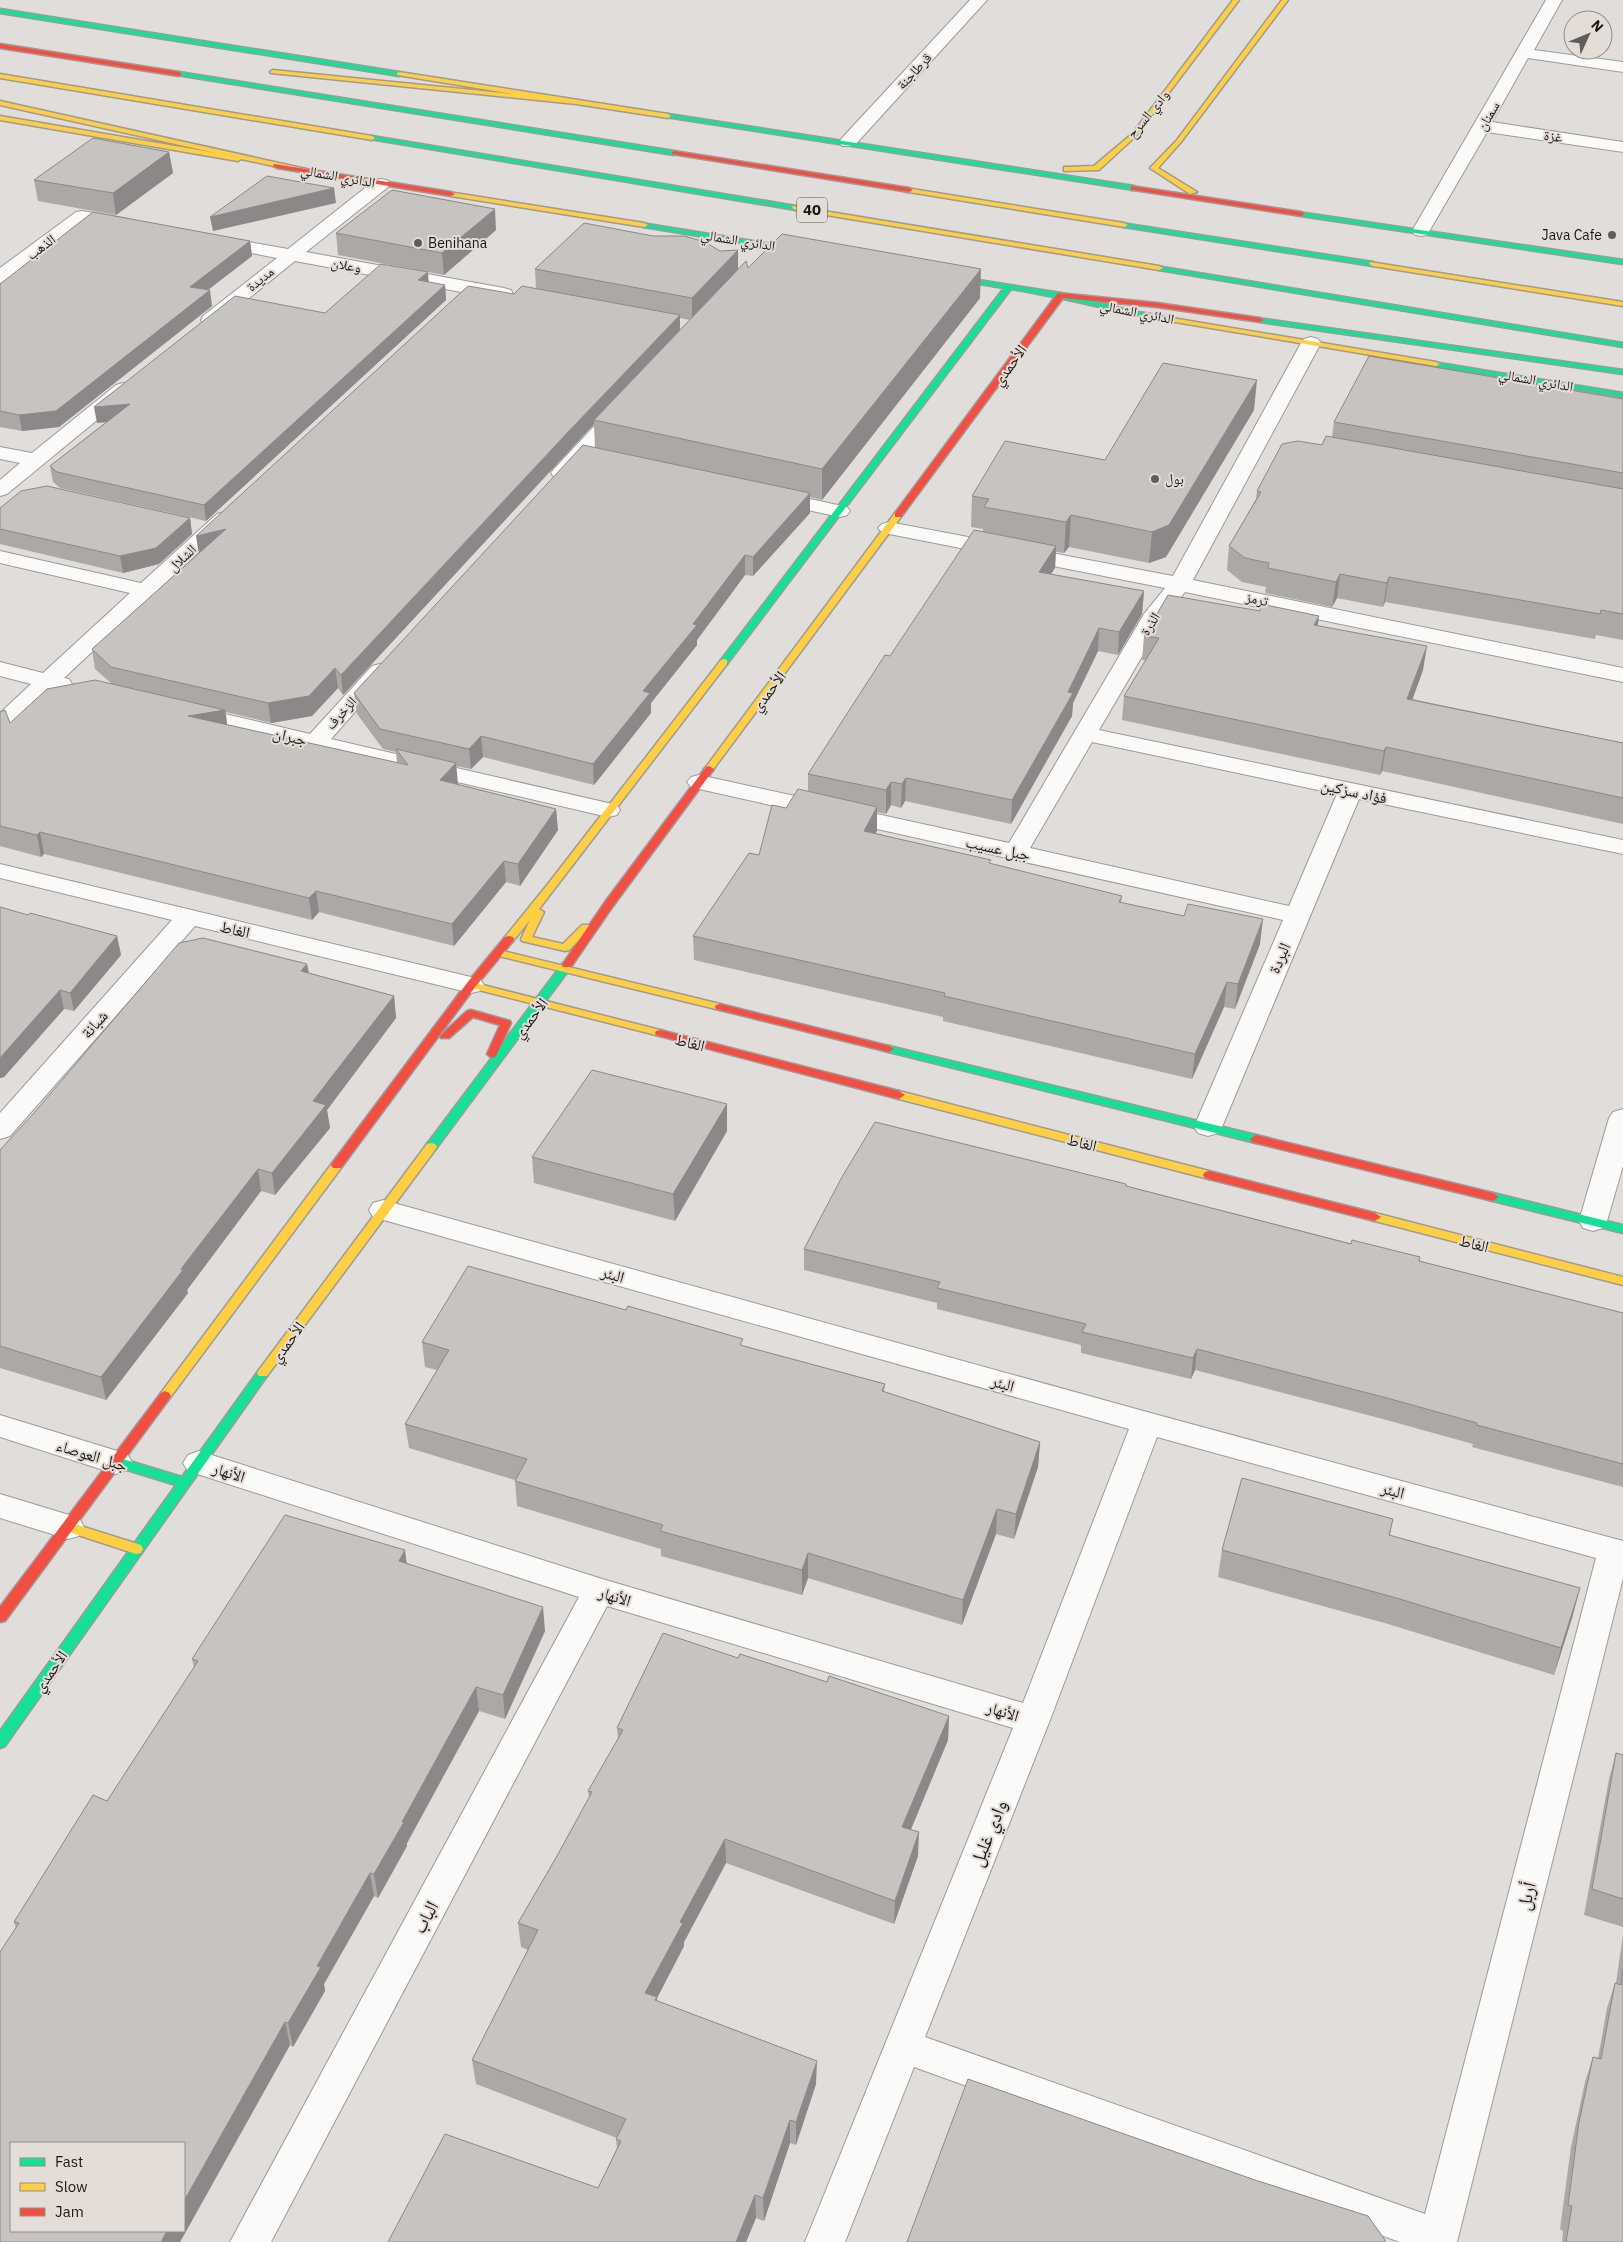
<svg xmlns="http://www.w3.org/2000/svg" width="1623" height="2242" font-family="'IBM Plex Sans','Noto Naskh Arabic',sans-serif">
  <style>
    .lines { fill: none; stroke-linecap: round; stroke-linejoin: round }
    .street-casing { stroke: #9d9a99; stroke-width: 2 }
    .fast-casing { stroke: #9d9a99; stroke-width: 3 }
    .slow-casing { stroke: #9d9a99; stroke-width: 3 }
    .jam-casing { stroke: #9d9a99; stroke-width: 3 }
    .street { fill: #fafaf9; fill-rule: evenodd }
    .fast { fill: #16e098; fill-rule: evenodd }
    .slow { fill: #ffcf43; fill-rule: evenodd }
    .jam { fill: #f24e42; fill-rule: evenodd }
    .wall { fill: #aba8a6; fill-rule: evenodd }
    .shaded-wall { fill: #8b8887 }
    .building { fill: #c7c3c1; stroke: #8b8887 }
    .poi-dot { fill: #605d5a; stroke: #e4ddd7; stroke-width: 2 }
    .labels { text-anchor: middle; stroke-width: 4; stroke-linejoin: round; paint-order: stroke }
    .far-street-label { font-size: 14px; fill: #1a1815; stroke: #e4ddd7 }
    .far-poi-label { font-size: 14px; fill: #1a1815; stroke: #e4ddd7; text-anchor: start }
    .shield { fill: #e4ddd7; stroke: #57534f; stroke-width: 1 }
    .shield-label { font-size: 15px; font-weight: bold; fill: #1a1815 }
    .street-label { font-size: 16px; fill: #1a1815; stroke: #e4ddd7 }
    .near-street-label { font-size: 19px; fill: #1a1815; stroke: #e4ddd7 }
  </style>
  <rect width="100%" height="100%" fill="#e1ddda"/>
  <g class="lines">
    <g class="street-casing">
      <path id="street" d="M970,0H987L854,146H842L839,142L842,138Z
        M1546,0H1562L1534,50L1623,62V72L1528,58L1492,122L1623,142V152L1487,132L1427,235L1421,236L1415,235L1412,231Z
        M381,179L387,180L390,184L387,188L306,252L504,288L511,290L513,294L511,298L504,300L295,261L217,324L210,326L203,324L201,320L203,316L277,258L209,245L206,241L209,237L215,236L288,249L375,180Z
        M82,211L123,218L129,219L132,223L129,227L123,228L85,222L7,281L0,283V268L76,212Z
        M1311,337L1318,339L1321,343L1193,580L1623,668V682L1185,592L1165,617L1099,730L1623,840V854L1359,799L1222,1127L1218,1133L1208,1136L1198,1133L1194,1127L1283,920L699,789L691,787L687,782L691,777L699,775L1009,843L1144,614L1165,588L889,534L882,532L878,528L882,524L889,522L1173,576L1301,343L1304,339ZM1092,742L1337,794L1289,906L1030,848Z
        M123,383L130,385L133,389L130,393L7,494L0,496V480L20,463L0,459V447L32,453L116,385Z
        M620,404L627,406L630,410L627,414L568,477L561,479L554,477L551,473L554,469L613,406Z
        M773,491L847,507L850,511L847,515L840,517L766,501L763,497L766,493Z
        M224,512L231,514L235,518L231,522L64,678L69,679L72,684L69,689L61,691L53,689L8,730L0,732V713L31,684L0,676V662L43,673L130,593L0,563V551L141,583L217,514Z
        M380,664L388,666L391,671L331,739L608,803L617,805L620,810L617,815L608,817L191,720L183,718L179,713L183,708L191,706L310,734L372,666Z
        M0,864L471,977L480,979L484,985L480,991L471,993L195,926L10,1136L0,1139V1113L172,920L0,878Z
        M1623,1109V1166L1607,1221L1603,1228L1593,1231L1583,1228L1579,1221L1609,1118L1613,1112Z
        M383,1200L1147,1412L1623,1541V1578L1457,2242H1400L914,2067L845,2242H805L1013,1728L607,1606L271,2242H230L579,1597L188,1471L183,1463L188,1455L199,1451L599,1578L1023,1703L1129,1429L373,1217L369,1210L373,1203ZM1157,1437L1596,1558L1425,2214L925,2037L1050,1720Z
        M0,1415L127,1454L132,1462L127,1470L116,1474L0,1437Z
        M0,1494L79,1518L84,1527L79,1536L68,1539L0,1518Z"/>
    </g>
    <g class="fast-casing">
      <path id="fast" d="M0,9L399,72L402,74L399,76L0,13Z
        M179,72L674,151L678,153L674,155L177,75V73Z
        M668,114L1134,186L1138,188L1134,190L666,117V115Z
        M372,136L796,206L800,208L796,210L370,139L369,138Z
        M1298,212L1623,260V264L1301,216L1297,214Z
        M641,223L808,250L812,252L808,254L644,227L640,225Z
        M1121,223L1373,262L1377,264L1373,266L1124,227L1120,225Z
        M1156,266L1623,343V347L1159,270L1155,268Z
        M940,274L1061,293L1132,311L1175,318L1179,320L1175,322C1120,313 1066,298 1011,289L727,664H721V660L1004,288L943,278H940Z
        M1257,318L1623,370V374L1260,322L1256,320Z
        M1433,362L1623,393V397L1436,366H1433Z
        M567,962L571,963L572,965L571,967L435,1150H427L425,1147L427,1144L563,963Z
        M889,1046L1256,1135L1262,1139L1256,1143L885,1051L884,1049Z
        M1493,1193L1623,1225V1233L1489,1200L1487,1197Z
        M263,1369L267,1370L269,1373L267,1376L5,1746L0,1748V1731L176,1485L111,1465L110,1462L111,1459L116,1457L182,1477L259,1370Z"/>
    </g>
    <g class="slow-casing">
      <path id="slow" d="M1233,0H1239L1137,135L1099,170L1064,171V167H1067L1094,166L1133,133Z
        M1282,0H1288L1181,142L1158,168L1197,192L1190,194L1150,168L1177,140Z
        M273,70L513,94L397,75V73L399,72L668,114L671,116L668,118L576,104L271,73L270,72Z
        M0,74L372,136L375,138L372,140L0,78Z
        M0,101L306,169L310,171L306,173L241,159L238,161L0,120V116L216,153L0,105Z
        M906,188L1124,223L1128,225L1124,227L909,192H906Z
        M448,192L644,223L648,225L644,227L451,196L447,194Z
        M793,206L1159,266L1163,268L1159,270L796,210L792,208Z
        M1370,262L1623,302V306L1373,266L1369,264Z
        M1172,318L1436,362L1440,364L1436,366L1175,322L1171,320Z
        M898,512L901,513V517L712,771H706L704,769L706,767L895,513Z
        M724,659L727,660V664L539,909L544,912L532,937L563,944L582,925H590L591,927L590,929L569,950L565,951L522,941L521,939L530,920L513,941H505L504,939L505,937L548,884L721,660Z
        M499,950L720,1004L725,1007L720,1010L495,955L494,953L495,951Z
        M471,982L664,1031L665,1033L660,1036L467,987L466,985Z
        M899,1091L1209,1171L1215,1175L1209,1179L895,1098L893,1095Z
        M431,1143L435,1144L437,1147L435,1150L267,1376H259L257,1373L259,1370L427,1144Z
        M337,1161L343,1165L341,1168L169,1399H161L159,1396L161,1393L333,1162Z
        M1375,1213L1623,1277V1285L1371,1220L1369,1217Z
        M68,1522L141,1545L143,1549L141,1553L136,1554L63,1530L61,1527L63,1524Z"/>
    </g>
    <g class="jam-casing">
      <path id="jam" d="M0,44L179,72L182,74L179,76L0,48Z
        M674,151L909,188L913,190L909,192L672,154V152Z
        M274,164L451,192L455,194L451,196L277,168L273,166Z
        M1131,186L1301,212L1305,214L1301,216L1134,190H1131Z
        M1058,293L1157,303L1260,318L1264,320L1260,322L1157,307L1063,298L901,517H895V513Z
        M709,766L714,769L613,906L571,967H563L562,965L605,902L706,767Z
        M509,936L513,937L514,939L513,941L475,987L341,1168H333L331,1165L333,1162L467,983L505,937Z
        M720,1004L889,1046L894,1049L889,1052L716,1009L715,1007L716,1005Z
        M471,1010L510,1021L511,1023L496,1056L492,1058L487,1054L500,1025L473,1017L449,1038H441L440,1036L467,1011Z
        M660,1030L899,1091L905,1095L899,1099L656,1035L655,1033L656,1031Z
        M1256,1135L1493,1193L1499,1197L1493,1201L1252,1142L1250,1139Z
        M1209,1171L1375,1213L1381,1217L1375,1221L1205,1178L1203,1175L1205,1172Z
        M165,1391L169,1393L171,1396L169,1399L5,1621L0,1622V1607L161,1393Z"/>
    </g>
    <use href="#street" class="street"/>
    <use href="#fast" class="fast"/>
    <use href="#slow" class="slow"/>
    <use href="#jam" class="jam"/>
  </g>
  <path class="wall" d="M169,152L173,173L116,215L38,201L34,180Z
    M496,230L444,275L338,255L336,233Z
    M250,241L252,256L208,290L212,306L59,427L22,431L0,427V284Z
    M738,250V269L748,268L980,298L822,500L810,497V513L753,576L745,575L697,640V645L651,703V713L594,785L483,757L471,769L456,766L457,784L556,809L558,830L520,886L506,882L454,946L319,912L312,920L44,854L41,857L0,846V712L10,723L111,683L95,669L92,649L514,294L536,289L535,269ZM680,318L690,320L680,330ZM594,424L595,448L354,693L357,714L383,749L396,752L397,763L227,725L226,712L271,723L312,716L338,688L343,695Z
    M429,282L445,285L446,300L206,521L60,488L53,482L50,466L106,422L97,423L325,313Z
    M1623,399V640L1596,635L1595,639L1385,602L1383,607L1337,598L1332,607L1265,593L1266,587L1242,582L1227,570L1229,546L1256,499L1257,491L1332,437L1334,422Z
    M1254,410L1166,557L1149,563L1069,547L1064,553L1056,552L1055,568L1051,574L1144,591L1142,614L1118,655L1098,651L1073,703L1072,716L1011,824L905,801L901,808L891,805L886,814L877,812V831L875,833L991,864L1122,896L1121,903L1260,944L1235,1009L1224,1007L1192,1079L943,1021V1017L694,960L693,936L759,855L786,808L808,791V774L890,656L983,532V529L971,527L972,496L1105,460Z
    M0,508L190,518L192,534L159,564L123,573L0,544Z
    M1318,626L1423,670L1412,699L1623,743V824L1382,771L1380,775L1122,720L1124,696L1146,660H1142L1144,636Z
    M0,907L28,915L117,936L121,955L74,1011L64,1009L4,1077L0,1078Z
    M307,964L309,973L394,996L396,1018L327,1110L330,1128L275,1195L261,1191L187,1290L188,1293L106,1400L0,1368V1150Z
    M727,1104V1131L675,1221L534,1183L532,1157Z
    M1126,1186L1623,1313V1487L1472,1447L1473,1444L1383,1419L1195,1370L1191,1379L1081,1353V1345L937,1309V1303L804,1270V1249Z
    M422,1342L743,1346L885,1384L884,1392L1040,1442L1038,1467L1014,1539L996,1534L962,1625L808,1578L802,1595L661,1556V1549L517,1506L515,1480L409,1448L405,1424L437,1370L425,1367Z
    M1393,1519L1390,1535L1573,1615L1554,1675L1388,1624L1218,1577L1222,1550Z
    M407,1563L545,1631L505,1719L479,1711L407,1843V1846L378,1898L374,1896L324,1984L325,1991L293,2047L290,2045L180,2242H0L16,1928L14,1922L107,1801L194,1668L192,1659Z
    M738,1658L949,1716L948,1740L911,1829L918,1856L894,1924L726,1863L684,1942V1946L657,1998V2001L816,2084L796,2145L790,2143L764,2221L756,2218L746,2242H388L598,2188L617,2148L616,2139L617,2138L476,2084L472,2060L528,1950L521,1947L518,1923L557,1856L589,1797L588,1791L618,1740L617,1728Z
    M1616,1753L1623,1755V1927L1584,1915L1609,1779Z
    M1623,1935V2242H1562L1563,2231L1560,2229L1571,2147L1585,2082L1593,2057L1598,2058L1607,2008L1615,1983H1616Z"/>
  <path class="shaded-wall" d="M169,152L173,173L116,215L113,193Z
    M334,188L336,203L213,231L210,217Z
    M495,209L496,230L444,275L442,253Z
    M250,241L252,256L192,302L190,287Z
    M738,250V272L692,320V298Z
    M981,269L980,298L822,500V469Z
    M428,272L429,287L418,280Z
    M445,285L446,300L206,521L204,505Z
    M210,290L212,306L59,427L22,431L19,415Z
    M680,315V333L594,420V424L343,695L341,675L569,431Z
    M1257,380L1254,410L1166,557L1149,563L1152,532Z
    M130,404L132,419L97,423L94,407Z
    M810,493V513L753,576V557Z
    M1071,515L1069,547L1064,553L1066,522Z
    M190,518L192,534L159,564L123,573L120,556Z
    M226,529L199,555L196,536Z
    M1056,546L1055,568L1037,595L1039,572Z
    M745,555V575L697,640V645L651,703V713L594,785L593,764L643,691Z
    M1340,574L1337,598L1332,607L1336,582Z
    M1389,577L1385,602L1383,607L1387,583Z
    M1144,591L1142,614L1118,655L1119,632Z
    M1319,616L1316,640L1314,625Z
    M1099,628L1098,651L1073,703L1072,716L1011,824L1012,800L1068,692Z
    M1427,646L1423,670L1404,723L1407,699Z
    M335,668L338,688L312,716L271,723L268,703Z
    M225,710L228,731L188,716Z
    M481,736L483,757L471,769L469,749Z
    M1386,747L1382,771L1380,775L1384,751Z
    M456,763L458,784L442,802L440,780Z
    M906,778L905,801L901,808L902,784Z
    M891,782V805L886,814V790Z
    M877,807V831L863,855L864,831Z
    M556,809L558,830L520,886L518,864Z
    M40,832L44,854L41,857L37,835Z
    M504,861L506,882L454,946L452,924Z
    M316,891L319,912L312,920L309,898Z
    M1263,919L1260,944L1235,1009L1238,984Z
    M117,936L121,955L74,1011L70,993Z
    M307,964L311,986L301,971Z
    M1227,982L1224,1007L1192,1079L1195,1054Z
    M60,990L64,1009L4,1077L0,1078V1058Z
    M394,996L396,1018L327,1110L330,1128L275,1195L272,1173L313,1101Z
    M727,1104V1131L675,1221L673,1194Z
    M258,1169L261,1191L187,1290L188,1293L106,1400L101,1377L181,1269Z
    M1197,1349L1195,1370L1191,1379L1193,1358Z
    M1040,1442L1038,1467L1014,1539L1016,1514Z
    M997,1509L996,1534L962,1625L963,1600Z
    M405,1550L408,1574L399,1561Z
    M808,1553V1578L802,1595V1570Z
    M1580,1588L1573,1615L1554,1675L1561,1648Z
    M543,1607L545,1631L505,1719L503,1695Z
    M476,1687L479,1711L407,1843V1846L378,1898L374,1874L402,1822Z
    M949,1716L948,1740L902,1851V1827Z
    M919,1832L918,1856L894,1924L895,1901Z
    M725,1839L726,1863L684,1942V1946L657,1998L658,2021L645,1993L680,1922Z
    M370,1873L374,1896L324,1984L325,1991L293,2047L288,2023L317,1966Z
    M285,2022L290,2045L180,2242H161L167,2231H184V2201Z
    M817,2061L816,2084L796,2145V2122Z
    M790,2120V2143L764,2221L763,2198Z
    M755,2195L756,2218L746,2242H736Z"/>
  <path class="building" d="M93,138L169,152L113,193L34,180Z
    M267,176L334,188L210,217Z
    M392,190L495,209L442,253L336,233Z
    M93,212L250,241L190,287L210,290L56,411L19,415L0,411V284Z
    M584,223L653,236H684L705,242L720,251L738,250L692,298L535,269Z
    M782,234L981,269L822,469L594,420L746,261L748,268Z
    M381,264L428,272L418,280L445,285L204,505L57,472L50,466L130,404L94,407L235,296L325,313Z
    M468,286L514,294L522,286L680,315L569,431L341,675L335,668L309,696L268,703L111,667L92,649L226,529L196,536Z
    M1369,356L1623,399V473L1334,422Z
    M1163,363L1257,380L1169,525L1152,532L1071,515L1066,522L984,507L989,499L972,496L1005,441L1105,460Z
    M1326,436L1623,489V614L1601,610L1600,614L1389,577L1387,583L1340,574L1336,582L1268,568L1269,563L1245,558L1229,546L1261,492L1257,491L1282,444L1298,441L1322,445Z
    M583,445L810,493L753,557L745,555L693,624L697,625L643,691L650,693L593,764L481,736L469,749L380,729L354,693Z
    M47,486L190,518L156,548L120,556L0,529V508L21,491Z
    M974,530L1056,546L1039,572L1144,591L1119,632L1099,628L1068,692L1073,693L1012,800L906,778L902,784L891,782L886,790L808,774L885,655L890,656Z
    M1168,595L1260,611L1261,604L1319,616L1314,625L1427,646L1407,699L1623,743V798L1386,747L1384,751L1124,696L1159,638L1144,636Z
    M95,680L225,710L188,716L408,765L396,749L456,763L440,780L556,809L518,864L504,861L452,924L316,891L309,898L40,832L37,835L0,826V712L5,710L10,723L47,689Z
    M798,789L877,807L864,831L991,860L989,863L1122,896L1119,902L1184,916L1188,904L1263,919L1238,984L1227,982L1195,1054L944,996L945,993L693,936L749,853L759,855L772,805L786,808Z
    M0,907L28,915L30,913L117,936L70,993L60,990L0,1058Z
    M203,938L307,964L301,971L394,996L313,1101L326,1105L272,1173L258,1169L181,1269L183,1270L101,1377L0,1346V1150L34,1113L179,943Z
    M592,1070L727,1104L673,1194L532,1157Z
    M875,1122L1126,1184V1186L1351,1244L1352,1240L1420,1257L1419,1261L1623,1313V1464L1477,1425V1423L1387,1398L1197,1349L1193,1358L1082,1332L1086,1324L937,1288L940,1282L804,1249L842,1177Z
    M468,1266L626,1310L628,1306L743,1339L740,1345L885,1384L882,1391L1040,1442L1016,1514L997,1509L963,1600L808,1553L802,1570L660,1531L663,1525L515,1481L527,1459L405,1424L449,1350L422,1342Z
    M1242,1478L1393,1519L1389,1535L1580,1588L1561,1648L1393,1597L1222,1550Z
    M285,1515L405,1550L399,1561L543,1607L503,1695L476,1687L402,1822H404L374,1874L370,1873L317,1966L321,1967L288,2023L285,2022L184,2201V2143H11V2231H167L161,2242H0V1952L19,1923L14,1922L93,1795L107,1801L198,1661L192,1659Z
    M663,1633L738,1658L740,1654L827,1682L829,1676L949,1716L902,1827L919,1832L895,1901L725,1839L680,1922L683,1923L645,1993L657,1997L655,2000L817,2061L796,2122L790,2120L763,2198L755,2195L736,2242H388L445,2134L598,2188L621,2141L616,2139L626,2119L472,2060L538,1930L518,1923L557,1856L592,1792L588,1791L623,1730L617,1728Z
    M1616,1753L1623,1755V1899L1592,1889Z
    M1623,1968V2242H1566L1572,2206L1568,2205L1579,2122L1593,2057L1601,2059L1615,1983L1621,1985Z
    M968,2079L1255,2180L1368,2216L1385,2240V2242H907Z"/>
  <g class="poi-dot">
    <circle cx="1612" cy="235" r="5"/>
    <circle cx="418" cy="243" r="5"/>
    <circle cx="1155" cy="479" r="5"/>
  </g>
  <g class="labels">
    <g class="far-street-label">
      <text transform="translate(914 71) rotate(-47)" y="5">قرطاجنة</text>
      <text transform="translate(1148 114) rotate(-51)" y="5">وادي السرح</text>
      <text transform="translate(1488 116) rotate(-60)" y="5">سمنان</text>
      <text transform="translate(1553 136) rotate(8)" y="5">غزة</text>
      <text transform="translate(338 176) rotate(10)" y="5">الدائري الشمالي</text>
      <text transform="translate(738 240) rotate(9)" y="5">الدائري الشمالي</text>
      <text transform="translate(41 247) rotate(-37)" y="5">الذهب</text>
      <text transform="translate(346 265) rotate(10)" y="5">وعلان</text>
      <text transform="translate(260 279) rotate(-39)" y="5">مديدة</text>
      <text transform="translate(1137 312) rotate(11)" y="5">الدائري الشمالي</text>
      <text transform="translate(1536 380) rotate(10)" y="5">الدائري الشمالي</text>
      <text transform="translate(182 558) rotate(-43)" y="5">الشلال</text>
      <text transform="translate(1257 599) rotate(12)" y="5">ترمز</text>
      <text transform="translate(1150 624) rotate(-58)" y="5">الذرة</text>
      <text transform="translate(341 713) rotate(-48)" y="5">الزخرف</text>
    </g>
    <g class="far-poi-label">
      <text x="1602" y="240" text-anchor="end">Java Cafe</text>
      <text x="428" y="248">Benihana</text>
      <text x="1165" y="484">بول</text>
    </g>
    <rect class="shield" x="797" y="197.5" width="30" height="25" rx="4"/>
    <g class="shield-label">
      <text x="812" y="215">40</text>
    </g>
    <g class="street-label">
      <text transform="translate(1009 365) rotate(-54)" y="6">الأحمدي</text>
      <text transform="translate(768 691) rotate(-53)" y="6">الأحمدي</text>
      <text transform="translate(290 736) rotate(13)" y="6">جبران</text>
      <text transform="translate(1354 791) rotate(12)" y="6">فؤاد سزكين</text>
      <text transform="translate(998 848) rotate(12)" y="6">جبل عسيب</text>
      <text transform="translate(235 929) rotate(13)" y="6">الغاط</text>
      <text transform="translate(1279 958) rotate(-67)" y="6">البردة</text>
      <text transform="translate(530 1018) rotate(-53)" y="6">الأحمدي</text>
      <text transform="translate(94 1024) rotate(-48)" y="6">شبانة</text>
      <text transform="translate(690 1042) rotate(14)" y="6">الغاط</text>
      <text transform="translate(1082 1142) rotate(14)" y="6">الغاط</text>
      <text transform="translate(1474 1243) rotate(14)" y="6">الغاط</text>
      <text transform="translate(613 1274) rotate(16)" y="6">البئر</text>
      <text transform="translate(287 1342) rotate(-54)" y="6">الأحمدي</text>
      <text transform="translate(1003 1383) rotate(16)" y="6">البئر</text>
      <text transform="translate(92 1455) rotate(17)" y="6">جبل العوصاء</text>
      <text transform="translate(229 1472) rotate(18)" y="6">الأنهار</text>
      <text transform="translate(1393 1490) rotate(15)" y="6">البئر</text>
      <text transform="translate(615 1596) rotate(17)" y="6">الأنهار</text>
      <text transform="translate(50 1671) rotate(-55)" y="6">الأحمدي</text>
      <text transform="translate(1003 1711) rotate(17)" y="6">الأنهار</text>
    </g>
    <g class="near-street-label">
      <text transform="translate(988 1833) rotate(-68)" y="7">وادي غليل</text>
      <text transform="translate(1526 1896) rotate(-76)" y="7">أربل</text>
      <text transform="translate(425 1917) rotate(-62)" y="7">الباب</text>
    </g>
  </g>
  <rect x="10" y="2142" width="175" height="90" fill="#e4ddd7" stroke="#938e89"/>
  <rect x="20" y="2158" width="25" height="8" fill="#16e098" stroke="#938e89"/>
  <text x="55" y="2167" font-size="15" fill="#1a1815">Fast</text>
  <rect x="20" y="2183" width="25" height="8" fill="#ffcf43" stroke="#938e89"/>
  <text x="55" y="2192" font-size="15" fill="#1a1815">Slow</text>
  <rect x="20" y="2208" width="25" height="8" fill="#f24e42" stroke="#938e89"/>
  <text x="55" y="2217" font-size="15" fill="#1a1815">Jam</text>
  <g transform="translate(1588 35) rotate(46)"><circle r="24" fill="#e4ddd7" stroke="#938e89"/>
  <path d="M0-4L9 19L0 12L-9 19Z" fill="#605d5a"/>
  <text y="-8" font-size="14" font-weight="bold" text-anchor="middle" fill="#1a1815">N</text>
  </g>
</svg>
